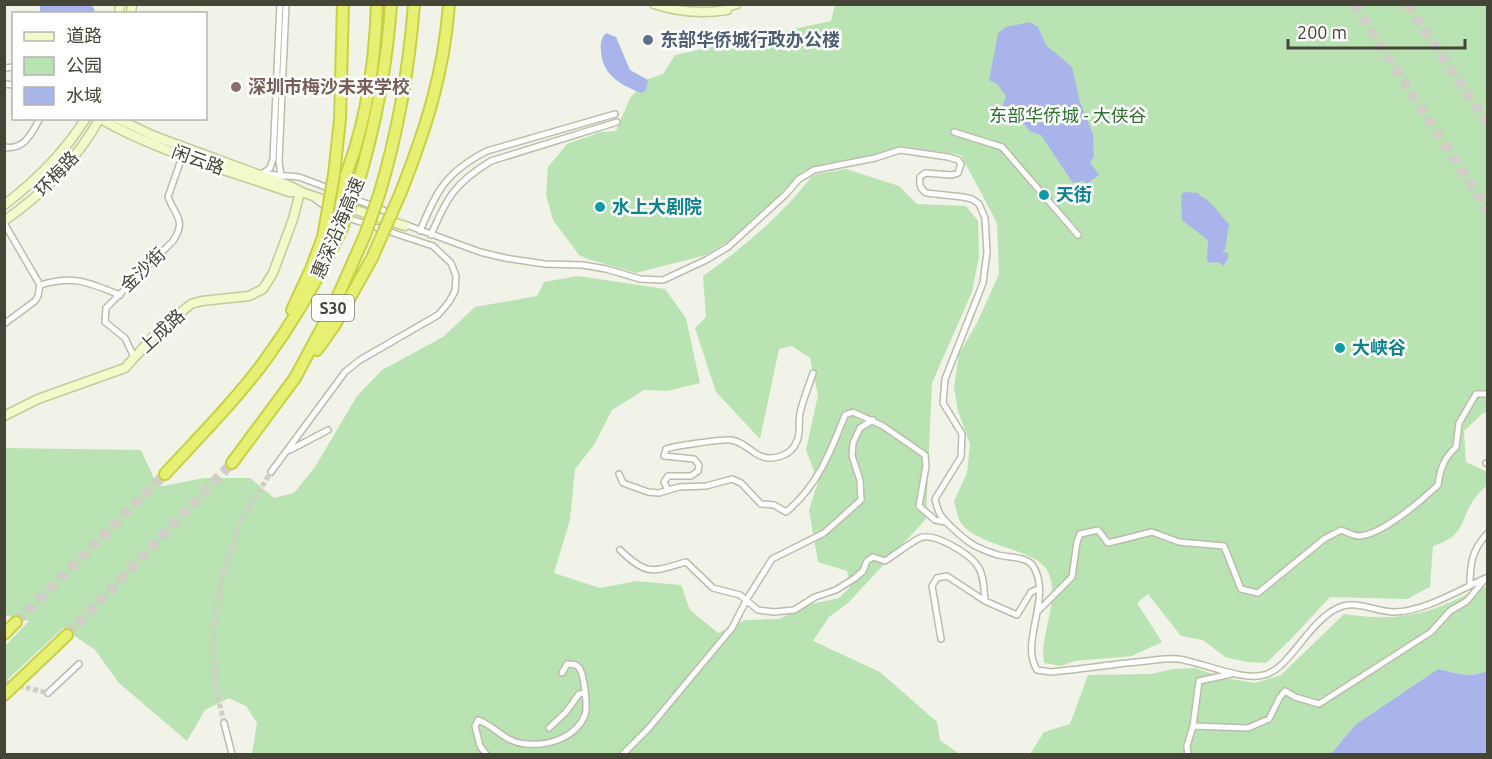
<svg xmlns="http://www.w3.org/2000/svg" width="1492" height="759" font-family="Ubuntu,'Noto Sans SC',sans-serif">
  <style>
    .green { fill: #bae3b4 }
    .water { fill: #a9b4ea }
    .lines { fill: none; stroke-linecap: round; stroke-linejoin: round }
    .street-tunnel { stroke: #cfcfc5; stroke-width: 5; stroke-dasharray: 5 2.5; stroke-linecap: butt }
    .highway-tunnel { stroke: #cfcfc5; stroke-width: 10; stroke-dasharray: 10 5; stroke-linecap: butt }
    .street-casing { stroke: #bbbdab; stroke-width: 8 }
    .secondary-casing { stroke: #c4cb99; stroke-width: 11 }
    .highway-casing { stroke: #c8d045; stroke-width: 14 }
    .street { stroke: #fff; stroke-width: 5 }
    .secondary { stroke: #f1facb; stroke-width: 8 }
    .highway { stroke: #e6f174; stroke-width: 10 }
    .highway-bridge-casing { stroke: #c8d045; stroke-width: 14; stroke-linecap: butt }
    .highway-bridge { stroke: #e6f174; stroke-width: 10 }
    .service-dot { fill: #5c6f8a; stroke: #fff; stroke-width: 2 }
    .education-dot { fill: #8d6e63; stroke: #fff; stroke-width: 2 }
    .culture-dot { fill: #0f9aa8; stroke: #fff; stroke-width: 2 }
    .labels { text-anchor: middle; stroke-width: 5; stroke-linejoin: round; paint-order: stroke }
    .shield { fill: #fff; stroke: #7d7d73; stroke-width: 1.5 }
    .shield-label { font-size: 16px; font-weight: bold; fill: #454537 }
    .service-label { font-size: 18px; font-weight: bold; fill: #4e5e75; stroke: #fff; text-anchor: start }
    .education-label { font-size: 18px; font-weight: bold; fill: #785e54; stroke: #fff; text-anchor: start }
    .park-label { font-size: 18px; fill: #2f7232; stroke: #fff }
    .street-label { font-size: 18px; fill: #454537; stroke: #fff }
    .culture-label { font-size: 18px; font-weight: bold; fill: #0d838f; stroke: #fff; text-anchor: start }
  </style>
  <rect width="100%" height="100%" fill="#f1f2e8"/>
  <path class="green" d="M835,5H1487V412L1482,414L1464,431L1466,462L1487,472V485C1483,489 1478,494 1474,499C1459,523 1465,536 1433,546L1430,587L1407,599L1330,597L1291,639L1266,663L1246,662L1225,657L1203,640L1181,636L1148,594L1137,603L1162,642L1132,656L1075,661L1061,666L1044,663C1039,633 1061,601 1048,572C1039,549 977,547 961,523C957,517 956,508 954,501L967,473L970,444L958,411L954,387L959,354L977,323L999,274L997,223L961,155L902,146L888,152L805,170L739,235L706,255L636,273L588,259L579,255L553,220L546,195L548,167L567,144L601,132L616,131L630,98L648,79L663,74L675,55L831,21Z
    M846,169L899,186L917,204L966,206L978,221L979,257L972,292L932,383L926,519L848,603L829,617L813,641L880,672L937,722L940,740L959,754H252L257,723L246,706L229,698L205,710L187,741L119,683L95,650L63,628L5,682V646L29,621L5,615V448L141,450L158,487L204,478H250L274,498L294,493L315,467L357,396L382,370L443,337L475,307L537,296L544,282L578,276L665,289L686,318L700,383L667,391L644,390L612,410L594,445L575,469L570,520L554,573L600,588L636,581L681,585L690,610L718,633L745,620L779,619L811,604L839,598L850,587L847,571L818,562L809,510L818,482L806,450L818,395L810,358L792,346L779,349L760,439L716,392L695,328L706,317L703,276C744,247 782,215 813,175Z
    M1487,586V670C1474,680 1454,672 1438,669L1355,725L1331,754H1030L1044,732L1070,724L1088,675L1150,674L1174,669L1195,668L1225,678L1255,683L1281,675L1344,614C1376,619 1405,619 1436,608C1454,602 1470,591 1487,586Z"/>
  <path class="water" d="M90,5L94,8L95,13H40V5Z
    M1030,22L1038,27L1046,45L1072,67L1080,102L1093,134L1094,157L1090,162L1099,175L1087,184L1083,181L1073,183L1041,135L1031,132L1022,122L1004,111L1003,105L1006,96L997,84L989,80L998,33L1006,27Z
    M606,33L616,37L630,70L648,80L646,90L642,93C622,86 602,75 601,51C600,44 601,38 606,33Z
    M1184,192L1198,193L1200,196C1213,201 1219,215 1229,224L1225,250H1223V252L1228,253V259L1223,266L1219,262L1209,263L1207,260L1208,240L1182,220L1181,195Z
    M1438,669C1453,672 1474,680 1487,670V754H1331L1355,725Z"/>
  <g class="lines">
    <path class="street-tunnel" d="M4,682L48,693
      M224,723L215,684L213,634L221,581L241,520L271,472"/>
    <path class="highway-tunnel" d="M1354,4L1488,211
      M1407,4L1488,124
      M16,622L165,474
      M67,635L232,463"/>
    <g class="street-casing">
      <path id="street" d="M4,68L14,67
        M4,84L14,85
        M954,132L1002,147L1078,235
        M4,147C24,151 32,133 40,118
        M262,174L270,168L273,159L280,4
        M265,174L299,177L331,189
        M281,176L279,161L286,4
        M339,193L383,210L391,215
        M4,223L40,285
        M404,224L480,252L505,258L545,264L583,265L606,269L640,279L663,280L706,260L728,247L786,194L799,179L814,170L875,158L900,150L948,157L958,160L961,164L958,173L952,175L925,173L920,177C919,185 920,188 926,193L963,197L972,199L979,204L985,218L987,252L983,283L945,379L943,403L962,434L961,457L935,499C936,503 937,508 939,512C942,520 964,539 972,544C979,549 990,552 998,555C1009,558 1026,556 1033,566C1053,597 1019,642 1037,670L1051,672C1083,669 1114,664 1146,661C1156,660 1168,658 1178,659C1202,662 1245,683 1267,674C1291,666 1310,619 1340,607C1357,600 1376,612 1394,612C1424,612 1461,589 1488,577
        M420,231C437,190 446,172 487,151L615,114
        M431,235C447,197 455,183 491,161L617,122
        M40,285C75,275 87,282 120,295
        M4,324L35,301L38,296L40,285
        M134,357L125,338L105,322L106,308L173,241C187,220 175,216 168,197L183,154
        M290,450L328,430
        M1486,463H1488
        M271,472L345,372L360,360L438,315L449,302L455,291L456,276L451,263L433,246L336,214L315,199
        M619,474L623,483L648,492L659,493L679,487L706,486L732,479L741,483L761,504L774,505L786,512C817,487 831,451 845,415L853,412L883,426L925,455L926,466L919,506L935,520L946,522
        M668,490L664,482L668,476H691L698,471L699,465L694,459L664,456L666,449C673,446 723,439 731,440C742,442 746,447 755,453C769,463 791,457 797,441C801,432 798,422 800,413C803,399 809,386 813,373
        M620,550C647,576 652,572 686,562L713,588L740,595L758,610L774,612L794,610L815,597L836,590L855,578L863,571L867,561L873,557L885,561C896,554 908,544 920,538C934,532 968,553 977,565C984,574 984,590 985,601L1017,615L1031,592L1038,589
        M1470,585C1470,564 1472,549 1488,533
        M1038,611L1072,577L1077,542L1080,534L1098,530L1108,543L1152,532L1179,542L1224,546L1241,589L1258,593L1324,539L1341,530C1347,532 1354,536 1359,536C1382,535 1422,500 1438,485C1440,469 1444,458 1456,447L1459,423L1476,394H1488
        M941,639L932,586L937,578L947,576L985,601
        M48,693L79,664
        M224,723L232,754
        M1193,726L1199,681L1231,674
        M549,728L566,712L579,694L585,693
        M486,754L480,746L475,726L478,720C498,727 502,742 527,744C550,746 576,737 585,715C588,706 584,677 580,669C577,664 572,664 567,664L562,673
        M623,754L648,729L732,628L747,599L772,559L824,533L861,500L860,480L852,456L853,443L860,428L873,420
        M1188,754L1187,746L1193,726L1248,728L1269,719L1280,697L1285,691L1295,697L1319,704L1431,632L1450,611L1467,601L1485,579"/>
    </g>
    <g class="secondary-casing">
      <path id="secondary" d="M654,4C678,12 701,14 727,10V7L737,4
        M119,14L120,4
        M131,14L132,4
        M99,118C155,151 227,170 289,192H300
        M116,118L154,136L290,186L304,193L405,226
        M4,205C37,180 64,153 86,118
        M4,221C44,193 76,161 100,118
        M4,416L38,399L125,368L159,330L191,304L202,301L249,296L263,289L273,273L293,219L300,192"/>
    </g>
    <g class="highway-casing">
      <path id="highway" d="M334,175L340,119L343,4
        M357,187C375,127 387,67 391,4
        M339,192C364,135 375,67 377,4
        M401,192C426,128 444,73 449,4
        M379,195C398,132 409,70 414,4
        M292,310L311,269L323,237
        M317,350L334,326L372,258
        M232,463L295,378L333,307L365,235
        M165,474C199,437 236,400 266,359C296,318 321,274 342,228
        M4,634L16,622
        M4,695L67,635"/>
    </g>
    <use href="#street" class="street"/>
    <use href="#secondary" class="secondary"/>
    <use href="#highway" class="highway"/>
    <g class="highway-bridge-casing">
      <path id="highway-bridge" d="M342,228L357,187
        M365,235L379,195
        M323,237L334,175
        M372,258L401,192"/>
    </g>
    <use href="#highway-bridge" class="highway-bridge"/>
  </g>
  <circle class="service-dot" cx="648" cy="40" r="6"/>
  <circle class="education-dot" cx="236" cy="87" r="6"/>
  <g class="culture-dot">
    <circle cx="1044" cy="195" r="6"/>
    <circle cx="600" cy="207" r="6"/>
    <circle cx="1340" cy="348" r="6"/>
  </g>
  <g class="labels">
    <rect class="shield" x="312" y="295" width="42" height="26" rx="4.5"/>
    <g class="shield-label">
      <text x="333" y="314">S30</text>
    </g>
    <g class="service-label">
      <text x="660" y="46">东部华侨城行政办公楼</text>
    </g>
    <g class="education-label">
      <text x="248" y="93">深圳市梅沙未来学校</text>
    </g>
    <g class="park-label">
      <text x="1068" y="122">东部华侨城 - 大侠谷</text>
    </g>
    <g class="street-label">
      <text transform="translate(198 160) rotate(20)" y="6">闲云路</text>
      <text transform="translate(57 174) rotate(-47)" y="6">环梅路</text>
      <text transform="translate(338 228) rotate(-67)" y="6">惠深沿海高速</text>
      <text transform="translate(143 270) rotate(-44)" y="6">金沙街</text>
      <text transform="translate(162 331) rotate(-43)" y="6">上成路</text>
    </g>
    <g class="culture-label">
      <text x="1056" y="201">天街</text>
      <text x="612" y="213">水上大剧院</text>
      <text x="1352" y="354">大峡谷</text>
    </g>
  </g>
  <rect width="1492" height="759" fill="none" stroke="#454537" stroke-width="12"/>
  <rect x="12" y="12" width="195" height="108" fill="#ffffff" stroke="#b5b5af" stroke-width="1.5"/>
  <rect x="24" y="32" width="30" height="9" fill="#f1facb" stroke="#b5b5af" stroke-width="1.5"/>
  <text x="66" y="42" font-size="18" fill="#454537">道路</text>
  <rect x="24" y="57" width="30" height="18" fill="#bae3b4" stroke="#b5b5af" stroke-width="1.5"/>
  <text x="66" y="72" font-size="18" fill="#454537">公园</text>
  <rect x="24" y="87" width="30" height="18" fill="#a9b4ea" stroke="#b5b5af" stroke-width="1.5"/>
  <text x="66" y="102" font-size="18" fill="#454537">水域</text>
  <path d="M1288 39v9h177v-9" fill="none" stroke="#454537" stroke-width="3"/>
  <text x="1297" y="39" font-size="18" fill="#454537" stroke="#ffffff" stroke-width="4.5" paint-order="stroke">200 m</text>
</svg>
